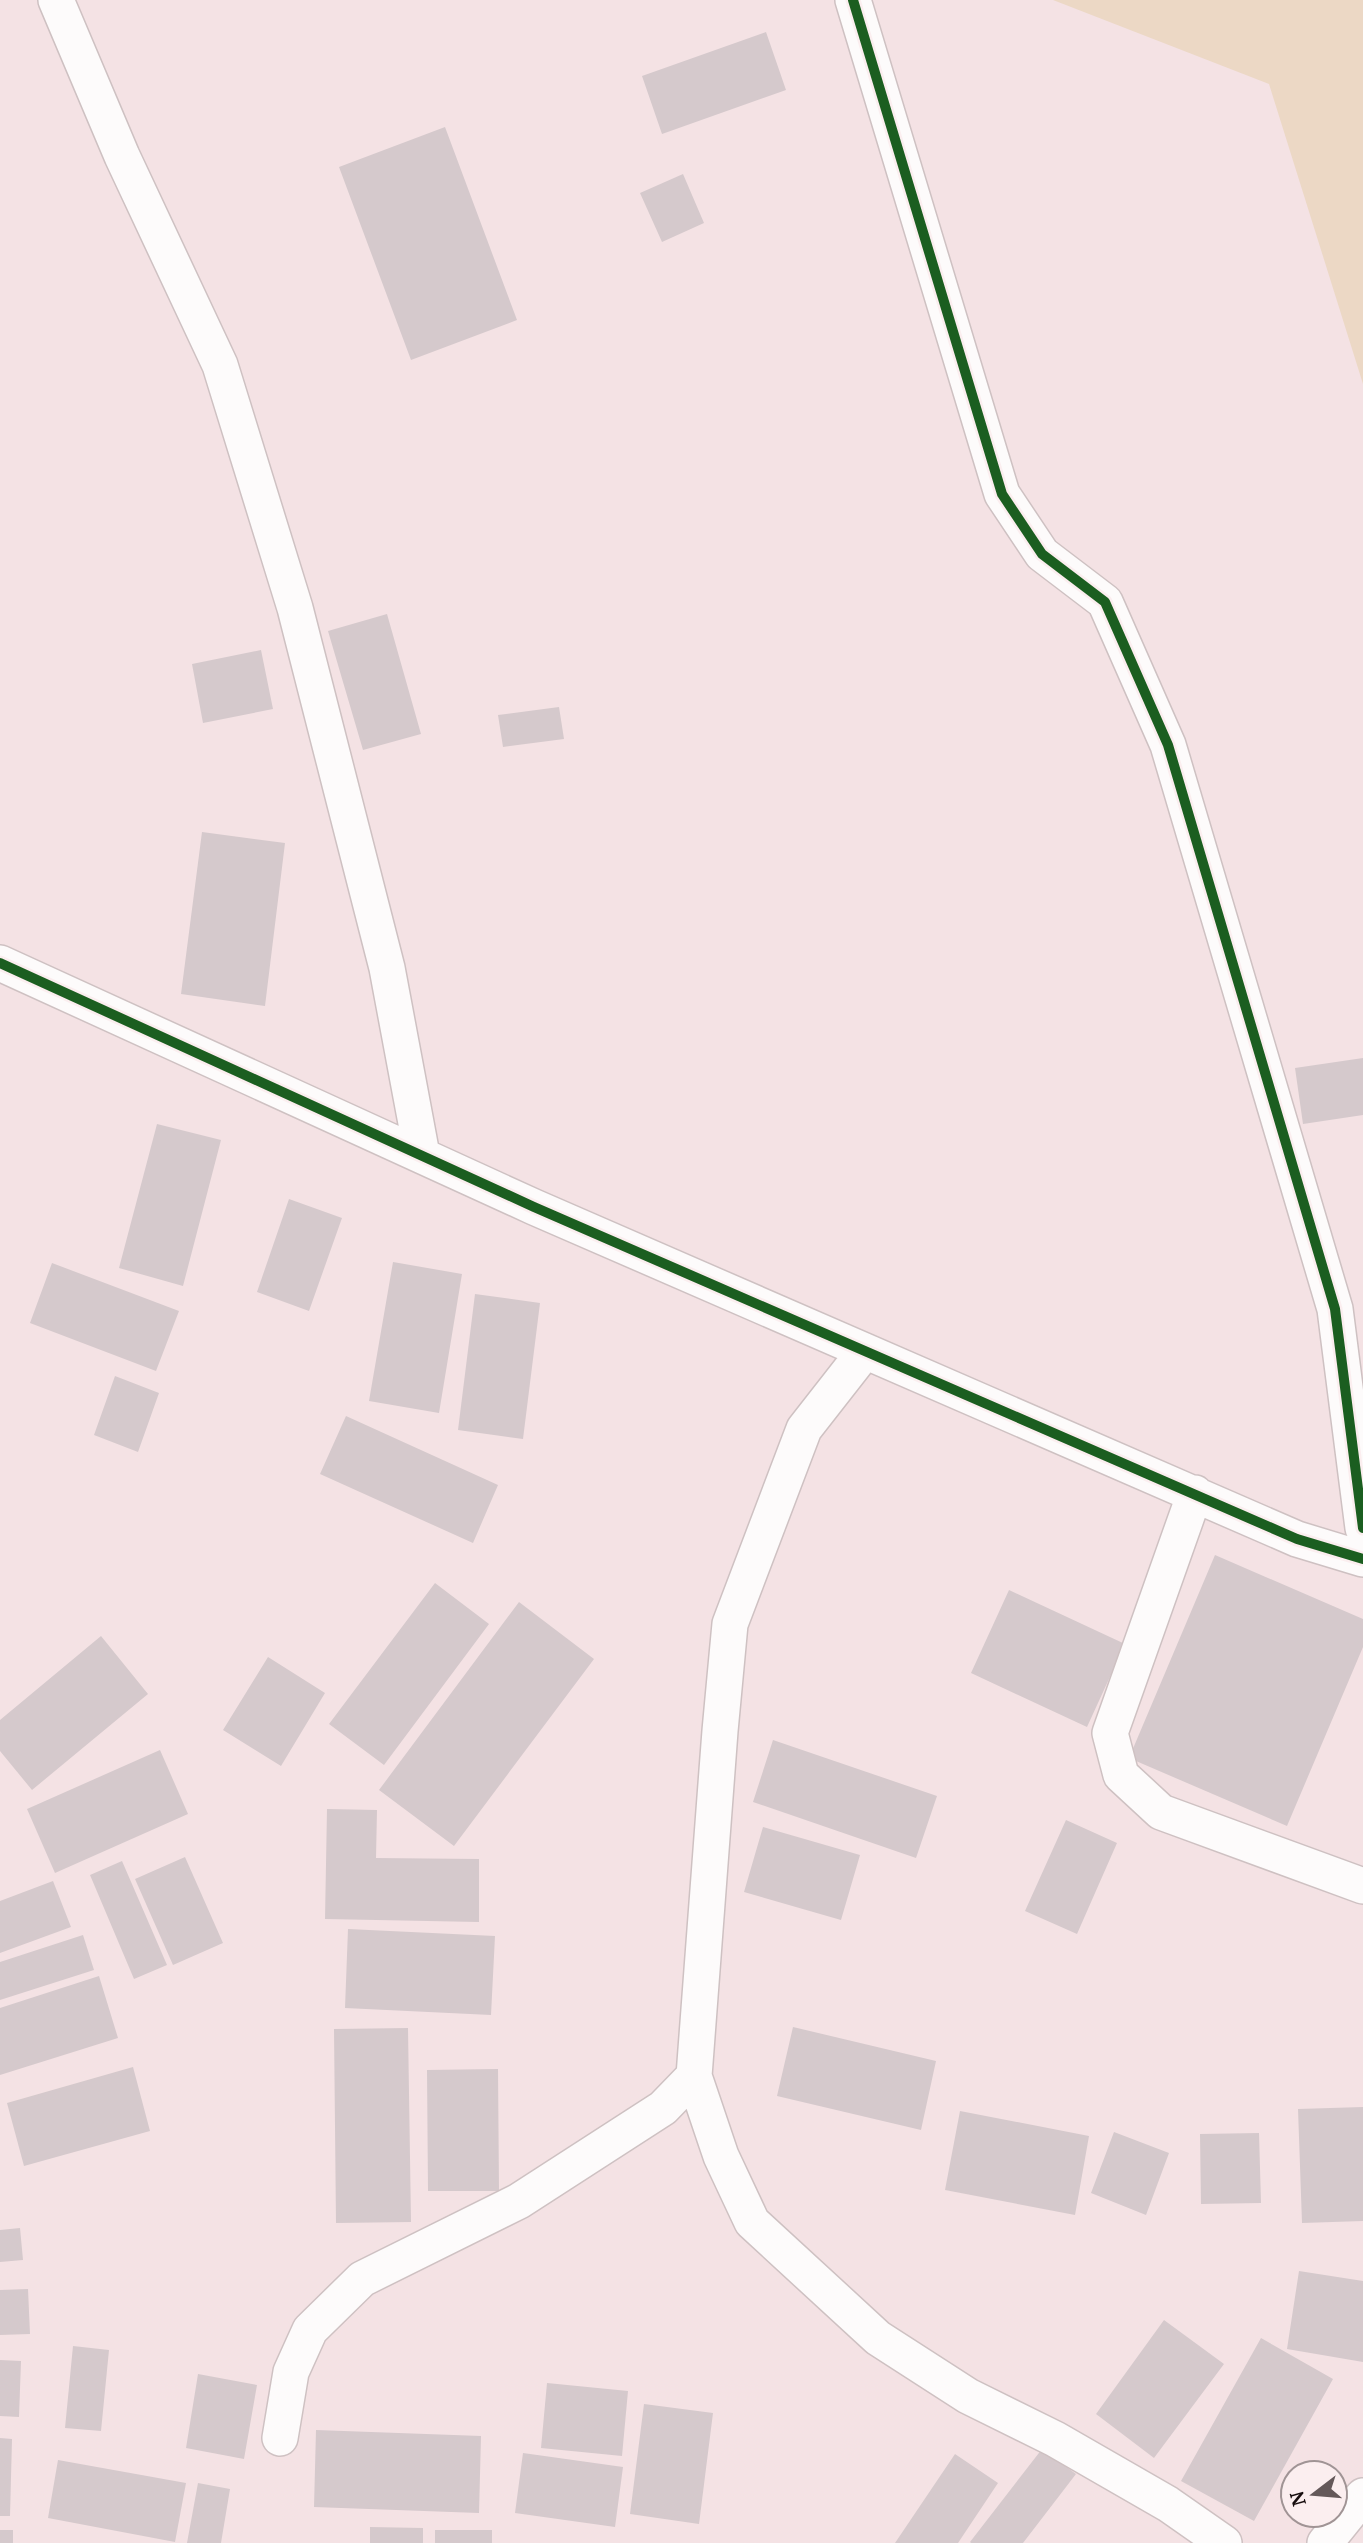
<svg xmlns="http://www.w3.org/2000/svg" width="1363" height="2543" font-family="'PT Serif',serif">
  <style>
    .green { fill: #ecd8c5 }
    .building { fill: #d5c9cc }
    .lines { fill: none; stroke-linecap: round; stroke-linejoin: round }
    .minor-casing { stroke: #cec1c2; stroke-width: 38 }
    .minor { stroke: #fdfbfb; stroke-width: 35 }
    .cycleway-casing { stroke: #fbeeef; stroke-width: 15 }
    .cycleway { stroke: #1b5e20; stroke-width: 10 }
  </style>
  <rect width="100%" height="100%" fill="#f4e2e4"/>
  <path class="green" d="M1053,0H1363V384L1269,84Z"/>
  <path class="building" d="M766,32L786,90L662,134L642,76Z
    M445,127L517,320L411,360L339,167Z
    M683,174L704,223L662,242L640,193Z
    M387,614L421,734L363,750L328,631Z
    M261,650L273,709L203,723L192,664Z
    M559,707L564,739L503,747L498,715Z
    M202,832L285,843L265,1006L181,994Z
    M1363,1058V1115L1303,1124L1295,1068Z
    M157,1124L221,1140L183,1286L119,1268Z
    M289,1199L342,1218L309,1311L257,1292Z
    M393,1262L462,1274L439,1413L369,1401Z
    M52,1263L179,1311L156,1371L30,1323Z
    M475,1294L540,1303L523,1439L458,1430Z
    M115,1376L159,1393L138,1452L94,1435Z
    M346,1416L498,1485L473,1543L320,1474Z
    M1215,1555L1363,1619V1647L1287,1826L1129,1758Z
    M435,1583L489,1624L384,1765L329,1724Z
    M1009,1590L1125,1644L1087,1727L971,1673Z
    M519,1602L594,1659L454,1846L379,1790Z
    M101,1636L148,1694L32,1790L0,1751V1720Z
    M268,1657L325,1693L281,1766L223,1730Z
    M773,1740L937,1796L916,1858L753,1802Z
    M160,1750L188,1814L55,1873L27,1809Z
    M327,1809L377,1810L376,1858L479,1859V1922L325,1919Z
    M1066,1820L1117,1843L1077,1934L1025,1911Z
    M763,1827L860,1855L841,1920L744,1892Z
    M185,1857L223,1943L173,1965L135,1879Z
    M122,1861L167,1965L134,1979L90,1875Z
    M53,1881L71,1927L0,1953V1901Z
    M348,1929L495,1936L491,2015L345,2008Z
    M83,1935L94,1970L0,2000V1962Z
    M99,1976L118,2038L0,2075V2008Z
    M793,2027L936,2061L921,2130L777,2096Z
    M408,2028L411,2222L336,2223L334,2029Z
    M133,2067L150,2131L24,2166L7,2103Z
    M498,2069L499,2191H428L427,2070Z
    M1363,2107V2221L1302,2223L1298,2109Z
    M960,2111L1089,2136L1075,2215L945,2190Z
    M1114,2132L1169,2153L1146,2215L1091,2193Z
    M1259,2133L1261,2203L1201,2204L1200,2134Z
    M20,2228L23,2260L0,2262V2230Z
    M1299,2271L1363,2281V2362L1287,2349Z
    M28,2289L30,2334L0,2335V2290Z
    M1164,2320L1224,2364L1154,2458L1096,2414Z
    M1261,2338L1333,2379L1254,2521L1181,2481Z
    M73,2346L109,2350L101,2431L65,2428Z
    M0,2360L21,2361L19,2417L0,2416Z
    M198,2374L257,2385L244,2459L186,2448Z
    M547,2383L628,2391L622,2456L541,2448Z
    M644,2404L713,2413L699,2524L630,2514Z
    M316,2430L481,2436L479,2513L314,2507Z
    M0,2438L12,2439L10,2516H0Z
    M1042,2449L1076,2474L1023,2543H971L970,2542Z
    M523,2453L623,2467L615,2527L515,2513Z
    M955,2454L998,2483L958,2543H895Z
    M58,2460L186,2483L175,2542L48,2518Z
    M198,2483L230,2489L221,2543H187Z
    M370,2527L423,2528V2543H370Z
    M0,2530H13V2543H0Z
    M435,2530H492V2543H435Z"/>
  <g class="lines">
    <g class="minor-casing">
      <path id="minor" d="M56,0L122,156L220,365L295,608L387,968L422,1155
        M853,0L1002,494L1042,554L1105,602L1168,745L1335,1309L1363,1528
        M0,963L534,1207L1297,1539L1363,1559
        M1195,1493L1110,1733L1121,1775L1161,1812L1363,1886
        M694,2076L721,2156L752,2222L878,2338L968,2396L1055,2439L1168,2504L1224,2543
        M280,2438L291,2372L310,2330L362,2279L519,2201L663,2108L694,2076L720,1731L730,1624L804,1429L865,1351
        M1325,2543L1363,2496"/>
    </g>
    <use href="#minor" class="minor"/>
    <g class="cycleway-casing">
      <path id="cycleway" d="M853,0L1002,494L1042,554L1105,602L1168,745L1335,1309L1363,1528
        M0,963L534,1207L1297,1539L1363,1559"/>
    </g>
    <use href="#cycleway" class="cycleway"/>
  </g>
  <g transform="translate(1314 2494) rotate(254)"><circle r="33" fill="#fbeeef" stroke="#a09495" stroke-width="2"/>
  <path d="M0-5L12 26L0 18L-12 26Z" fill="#645859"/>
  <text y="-10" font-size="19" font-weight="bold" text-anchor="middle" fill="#170d0e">N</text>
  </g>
</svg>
